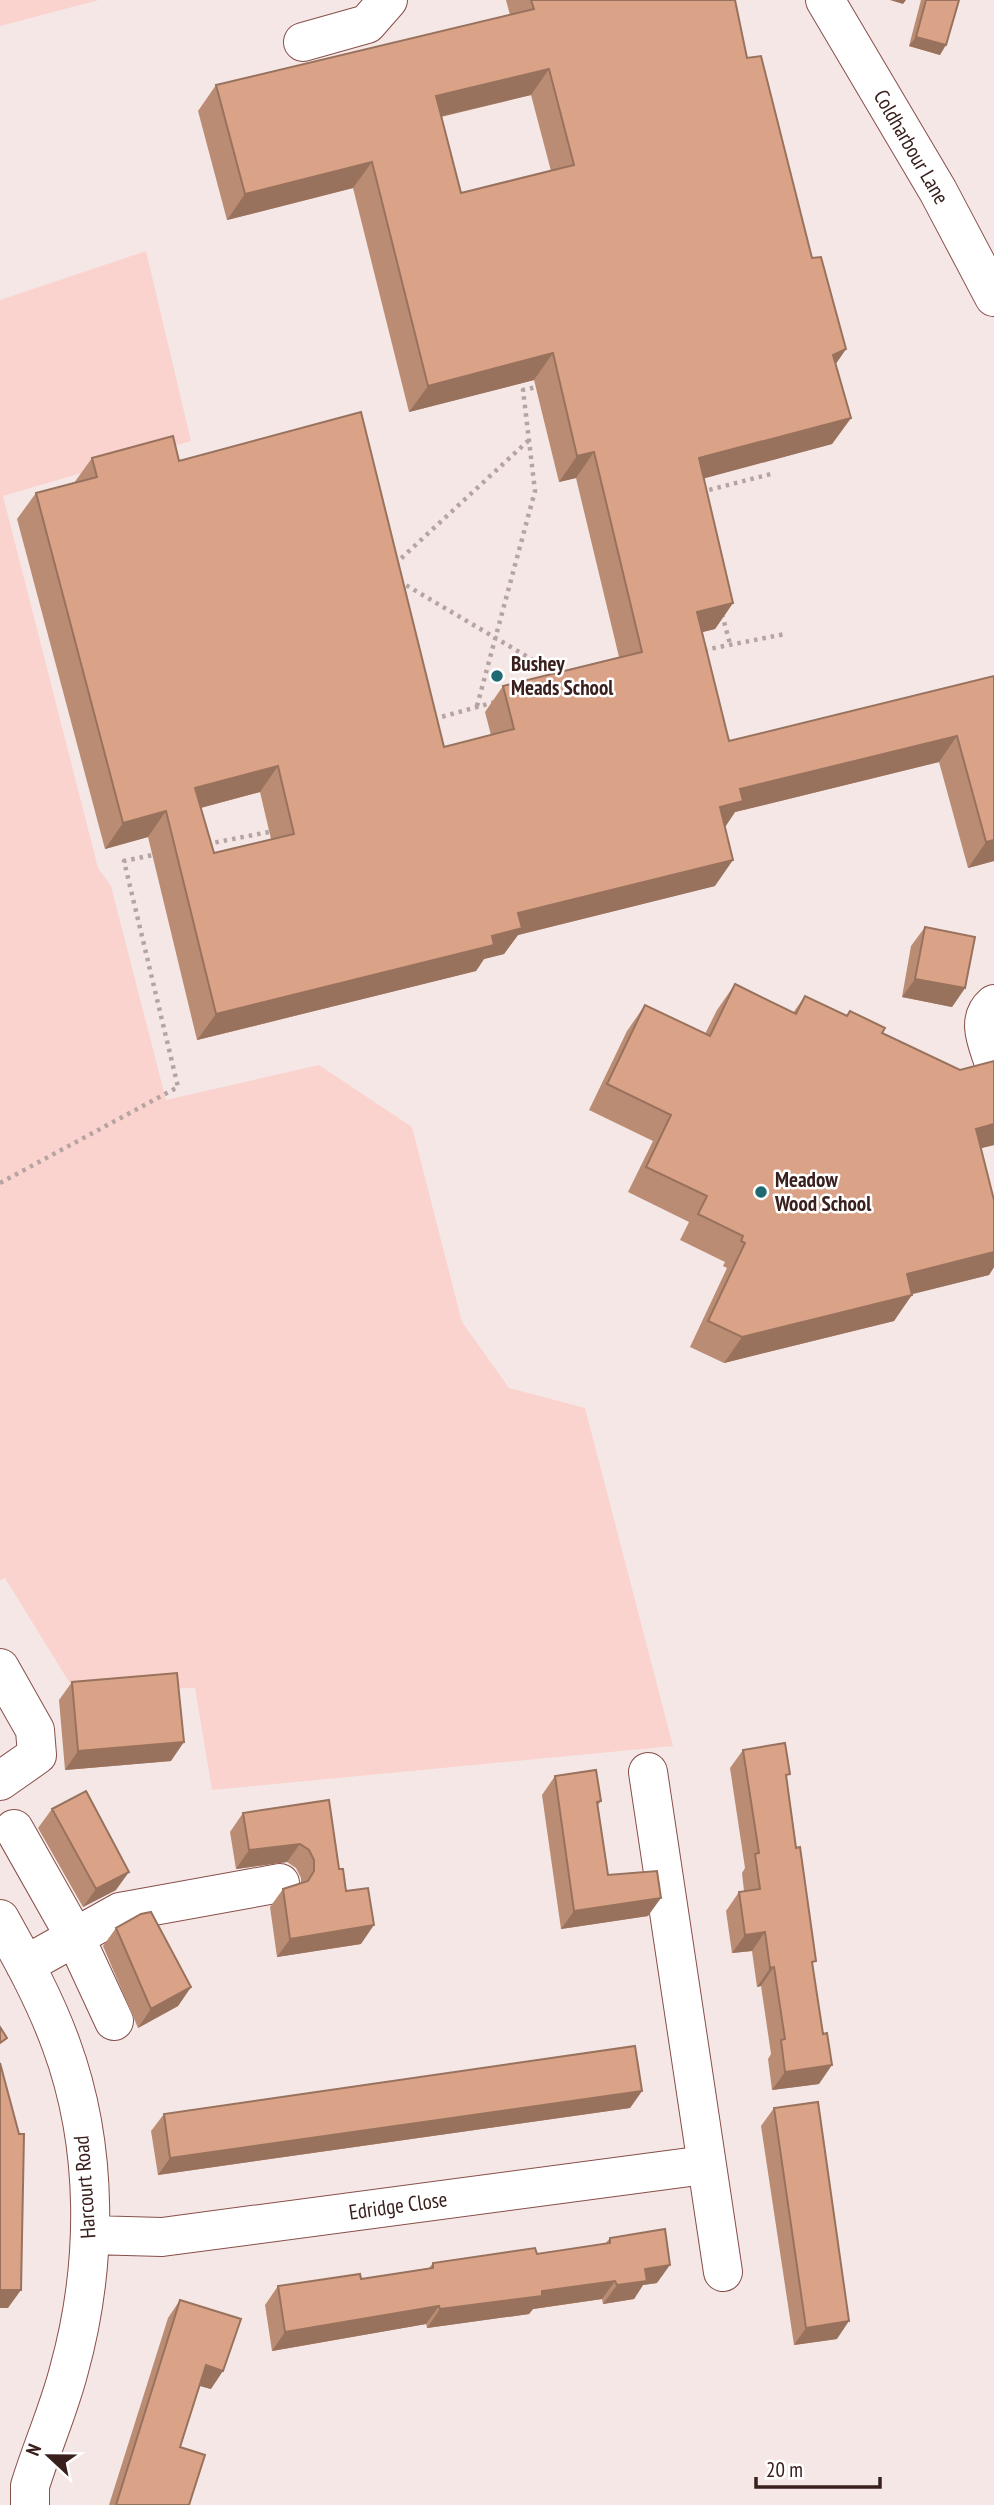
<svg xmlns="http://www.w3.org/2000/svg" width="994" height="2505" font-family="'PT Sans Narrow',sans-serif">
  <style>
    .green { fill: #fad3ce }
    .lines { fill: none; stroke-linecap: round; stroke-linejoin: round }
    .minor-casing { stroke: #874f49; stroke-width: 40 }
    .path { stroke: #b6a4a2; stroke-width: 4.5; stroke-dasharray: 3.5 5; stroke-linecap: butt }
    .minor { stroke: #fff; stroke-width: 38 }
    .wall { fill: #bb8c74; fill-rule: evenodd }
    .shaded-wall { fill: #99725e }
    .building { fill: #daa387; stroke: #99725e; stroke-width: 2; fill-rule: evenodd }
    .poi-dot { fill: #1f6973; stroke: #fff; stroke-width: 2.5 }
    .labels { text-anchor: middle; stroke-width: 5; stroke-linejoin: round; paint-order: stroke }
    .street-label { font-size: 21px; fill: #39201d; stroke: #fff }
    .poi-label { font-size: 21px; font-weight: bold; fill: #39201d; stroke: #fff; text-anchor: start }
  </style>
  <rect width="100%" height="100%" fill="#f5e7e5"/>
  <path class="green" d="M0,0H99L0,26Z
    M146,251L191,441L3,496L98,868L111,886L166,1100L319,1065L412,1127L462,1322L509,1388L585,1408L673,1746L212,1790L195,1688L74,1690L5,1578L0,1580V300Z"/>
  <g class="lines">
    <g class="minor-casing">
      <path id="minor" d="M825,0L938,191L994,297
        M303,42L367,24L388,0
        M994,1004C975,1020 988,1044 994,1064
        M0,1668L35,1730L37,1755L0,1781
        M648,1772L723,2272
        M14,1829L75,1937L114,2021
        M0,1919C23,1960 45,2000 61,2044C99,2147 98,2265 69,2370C59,2409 42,2447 30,2486V2505
        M25,1965L120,1912L280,1883
        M91,2235L162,2237L705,2165"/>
    </g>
    <path class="path" d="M701,492L771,474
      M395,564L529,440
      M399,581L560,676
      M722,614L730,644
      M704,650L785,634
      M477,706L535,491L523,390L541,386
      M434,719L495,702
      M207,844L274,831
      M0,1183L178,1087L124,861L157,854"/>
    <use href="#minor" class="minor"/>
  </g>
  <path class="wall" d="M506,0H735L747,58L812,258L846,349L835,365L851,418L832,444L703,478L733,603L715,629L702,632L729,741L994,676V861L968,868L939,762L735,812L725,827L715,886L518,935L504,954L484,959L476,971L197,1040L148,837L105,849L17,519L36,493L74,483L92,458L179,461L444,747L491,735L485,712L503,686L619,657L576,478L559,482L534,380L409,412L353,188L227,220L198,111L216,85L510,15ZM531,95L551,171L461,193L441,117ZM260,792L271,839L214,853L201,808Z
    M921,0H959L940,55L909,46Z
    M925,927L965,988L952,1007L902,997L911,946Z
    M735,984L793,1013L805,996L960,1070L994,1061V1145L981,1148L994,1200V1267L989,1275L911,1294L894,1321L724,1363L690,1347L727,1268L723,1266L725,1262L680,1240L689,1222L628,1192L653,1141L589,1110L627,1031L645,1005L705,1034L717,1010Z
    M72,1682L171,1761L65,1770L59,1700Z
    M743,1750L787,1779L813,1966L819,2084L772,2090L768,2059L771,2054L761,1986L757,1987L752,1951L732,1953L726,1911L739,1892L744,1891L742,1873L745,1868L730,1768Z
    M555,1776L601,1801L598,1805L608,1875L648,1916L561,1929L542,1795Z
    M329,1800L339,1869L361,1944L277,1957L270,1907L283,1889L301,1883V1878L296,1868L287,1862L236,1869L230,1832L243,1813Z
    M52,1809L116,1890L83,1907L38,1828Z
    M116,1928L191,1987L178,2006L138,2028L103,1946Z
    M642,2091L630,2108L158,2175L151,2131L164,2114Z
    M774,2108L837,2339L794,2345L761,2126Z
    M610,2238L657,2283L643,2285L634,2299L603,2304L602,2299L533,2309L529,2314L427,2328L426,2324L272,2351L265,2305L278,2286L361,2279L429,2268L433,2263L537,2254L605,2244Z
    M180,2300L211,2389L200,2386L180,2447L189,2505H109L168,2318Z"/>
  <path class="shaded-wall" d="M890,0H906L903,4Z
    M916,37L946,45L940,55L909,46Z
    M549,69L531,95L417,122L436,96Z
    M372,162L353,188L227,220L245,194Z
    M846,349L828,375L833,355Z
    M553,353L534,380L409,412L428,386Z
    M851,418L832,444L680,485L699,458Z
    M594,452L576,478L559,482L577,456Z
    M733,603L715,629L679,638L697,612Z
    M957,736L939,762L735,812L725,827L720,807L740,789Z
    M278,766L260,792L177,814L195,788Z
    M166,811L148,837L105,849L123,823Z
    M994,840V861L968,868L986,842Z
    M733,860L715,886L518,935L504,954L484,959L476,971L197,1040L216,1014L492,936L518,913Z
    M915,979L965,988L952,1007L902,997Z
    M994,1124V1145L958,1154L976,1129Z
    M994,1252V1267L989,1275L889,1300L907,1274Z
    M912,1295L894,1321L724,1363L742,1337Z
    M184,1742L171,1761L65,1770L78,1751Z
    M300,1844L287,1862L236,1869L249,1850Z
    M129,1872L116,1890L83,1907L96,1889Z
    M661,1898L648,1916L561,1929L574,1911Z
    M374,1925L361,1944L277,1957L290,1939Z
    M765,1932L752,1951L732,1953L745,1935Z
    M774,1967L761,1986L757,1987L770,1968Z
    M191,1987L178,2006L138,2028L151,2009Z
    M832,2065L819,2084L772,2090L785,2072Z
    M642,2091L630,2108L158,2175L170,2158Z
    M670,2265L657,2283L643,2285L634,2299L603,2304L617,2285L645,2269Z
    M615,2281L602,2299L533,2309L529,2314L427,2328L440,2309L542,2291Z
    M0,2290H21L8,2308H0Z
    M439,2306L426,2324L272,2351L285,2332Z
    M849,2321L837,2339L794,2345L806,2328Z
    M206,2365L223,2371L211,2389L193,2384Z"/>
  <path class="building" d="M531,0H735L747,58L761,56L812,258L821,257L846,349L833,355L851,418L699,458L733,603L697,612L729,741L994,676V840L986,842L957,736L740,789L743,801L720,807L733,860L518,913L522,928L492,936L494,945L216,1014L166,811L123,823L36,493L97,477L92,458L173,436L179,461L361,412L444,747L514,729L503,686L642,652L594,452L577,456L553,353L428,386L372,162L245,194L216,85L534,9ZM549,69L574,165L461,193L436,96ZM278,766L294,834L214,853L195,788Z
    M926,0H959L946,45L916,37Z
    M925,927L975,937L965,988L915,979Z
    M735,984L796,1014L805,996L847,1016L850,1011L885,1028L882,1033L960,1070L994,1061V1124L976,1129L994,1200V1252L907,1274L912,1295L742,1337L708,1321L745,1243L741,1241L743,1236L698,1214L707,1196L646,1167L671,1115L607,1084L645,1005L710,1036Z
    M177,1673L184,1742L78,1751L72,1682Z
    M785,1743L790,1774L786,1775L796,1848L800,1847L816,1961L812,1962L823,2034L827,2033L832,2065L785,2072L781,2040L785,2039L774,1967L770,1968L765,1932L745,1935L739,1892L760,1889L755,1854L759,1853L743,1750Z
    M596,1770L601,1801L597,1802L608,1875L657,1871L661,1898L574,1911L555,1776Z
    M86,1791L129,1872L96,1889L52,1809Z
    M329,1800L339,1869H343L346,1891L368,1888L374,1925L290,1939L283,1889L308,1881L314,1871V1860L309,1850L300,1844L249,1850L243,1813Z
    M151,1912L191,1987L151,2009L116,1928L141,1914Z
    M0,2027L7,2038L0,2043Z
    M635,2046L642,2091L170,2158L164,2114Z
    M0,2063L19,2134H24L21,2290H0Z
    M818,2102L849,2321L806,2328L774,2108Z
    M665,2229L670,2265L645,2269L647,2281L617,2285L615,2281L542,2291V2296L440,2309L439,2306L285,2332L278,2286L360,2274L361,2279L433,2268V2263L535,2248L537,2254L610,2243V2238Z
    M180,2300L241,2319L223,2371L206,2365L180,2447L205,2455L189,2505H116Z"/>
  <g class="poi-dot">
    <circle cx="497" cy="676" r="7"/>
    <circle cx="761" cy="1192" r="7"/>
  </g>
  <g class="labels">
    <g class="street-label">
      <text transform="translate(911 147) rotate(60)" y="7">Coldharbour Lane</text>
      <text transform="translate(85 2187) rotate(-94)" y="7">Harcourt Road</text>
      <text transform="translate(398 2206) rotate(-8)" y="7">Edridge Close</text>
    </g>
    <g class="poi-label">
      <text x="511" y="671">Bushey<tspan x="511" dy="24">Meads School</tspan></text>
      <text x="775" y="1187">Meadow<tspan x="775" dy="24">Wood School</tspan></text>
    </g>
  </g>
  <g transform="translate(49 2456) rotate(292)" stroke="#ffffff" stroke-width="5" paint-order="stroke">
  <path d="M0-5L12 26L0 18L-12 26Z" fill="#39201d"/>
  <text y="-10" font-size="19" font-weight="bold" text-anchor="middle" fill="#39201d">N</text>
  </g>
  <path d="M756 2477v10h124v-10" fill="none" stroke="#39201d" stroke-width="3.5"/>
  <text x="766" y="2477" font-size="21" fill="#39201d" stroke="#ffffff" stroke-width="5" paint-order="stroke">20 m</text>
</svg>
